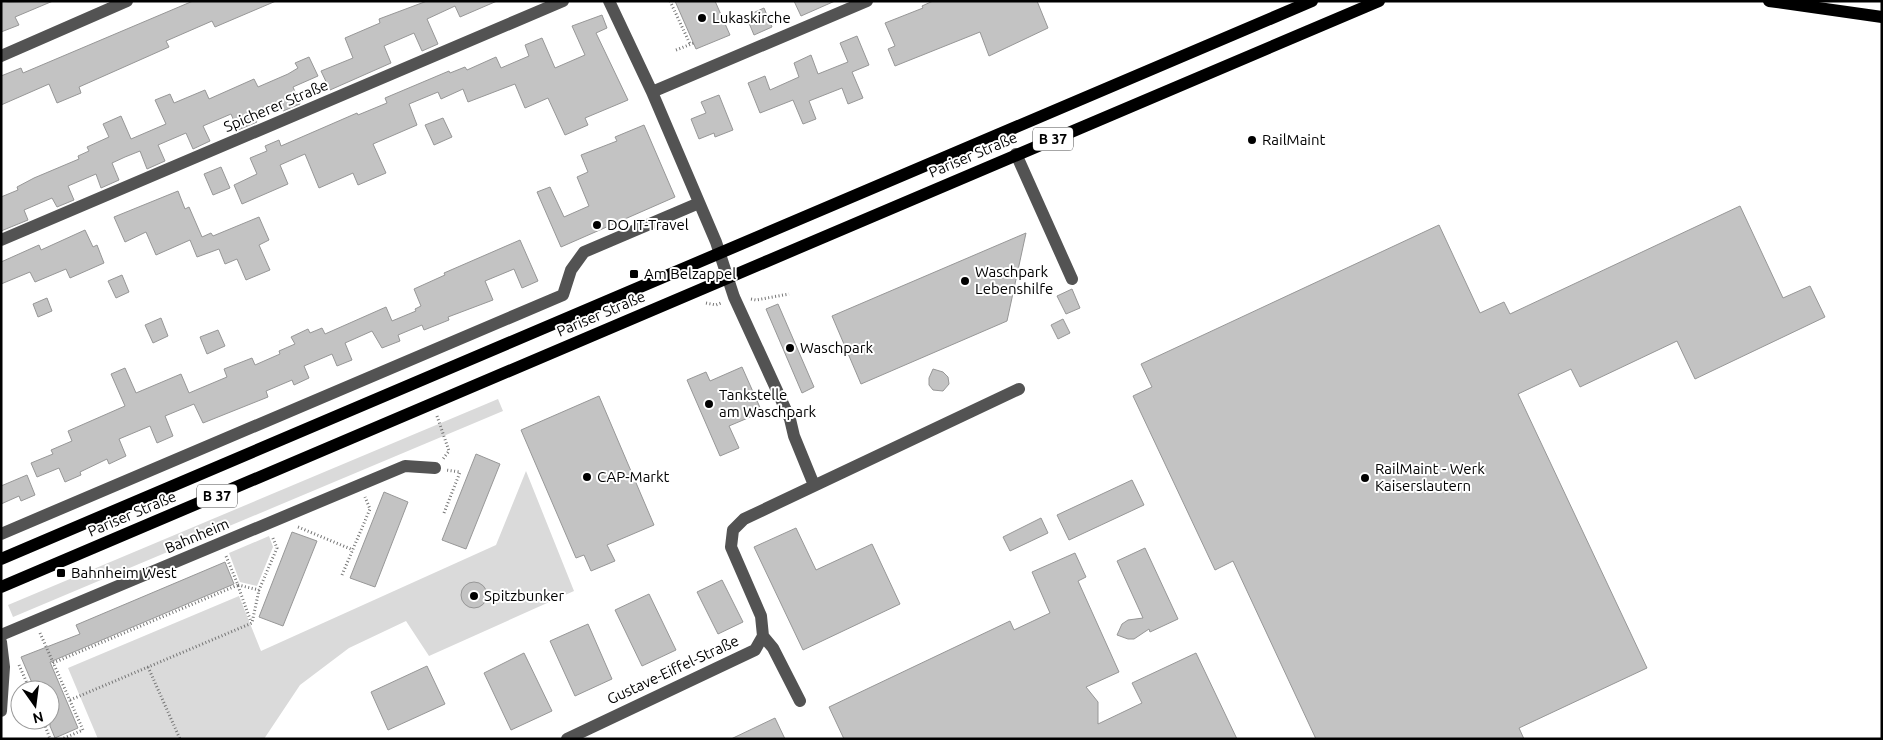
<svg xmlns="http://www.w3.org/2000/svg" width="1883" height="740" font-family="Ubuntu,sans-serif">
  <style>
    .green { fill: #dadada }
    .building { fill: #c3c3c3; stroke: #979797 }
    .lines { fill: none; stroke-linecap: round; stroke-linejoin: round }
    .path { stroke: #757575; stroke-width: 3; stroke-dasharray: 1 2.5; stroke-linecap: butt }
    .minor { stroke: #535353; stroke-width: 12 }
    .major { stroke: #000; stroke-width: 12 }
    .poi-dot { fill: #000; stroke: #fff; stroke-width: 2 }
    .labels { text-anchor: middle; stroke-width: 4; stroke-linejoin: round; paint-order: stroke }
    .shield { fill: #fff; stroke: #4c4c4c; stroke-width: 1 }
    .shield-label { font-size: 14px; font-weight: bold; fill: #000 }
    .poi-label { font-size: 15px; fill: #000; stroke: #fff; text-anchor: start }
    .street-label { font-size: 15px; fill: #000; stroke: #fff }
  </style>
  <rect width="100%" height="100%" fill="#fff"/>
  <path class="green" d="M498,399L503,411L13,617L8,605Z
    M526,471L574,591L429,656L406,621L349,648L300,685L264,739H98L68,668L239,596L261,651L496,545Z
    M269,536L273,547L257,586L240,582L229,553Z"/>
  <path class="building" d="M1,1L9,2L53,1L15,17L19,25L1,32Z
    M193,1H276L215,27L212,21L173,38L166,41L169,47L79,87L81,93L57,103L49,84L1,105V76L21,68L23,73Z
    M427,1H497L460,17L455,6L427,19L438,44L422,51L414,33L384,46L391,63L330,90L321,71L353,58L345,38L380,23L379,19Z
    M675,1H715L730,35L696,49Z
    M794,1H835L801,16Z
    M933,1H1037L1048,28L989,56L980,32L895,66L888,49L895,46L885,23L923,8L922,6Z
    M764,8L772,27L754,35L746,16Z
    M602,15L607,28L596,33L628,100L585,118L588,125L565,135L548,98L525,108L515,84L468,102L463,89L441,99L438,92L409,104L417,125L373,144L386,173L358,185L353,173L319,188L305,154L280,165L288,184L242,204L234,185L257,174L250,158L267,151L265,146L279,140L281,146L357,113L358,115L387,103L385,98L449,71L450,73L465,67L467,70L496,57L501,68L529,56L525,45L542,38L555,68L585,55L572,26Z
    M857,36L869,65L852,72L863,98L848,104L842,88L809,101L816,119L803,124L793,100L760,113L748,83L765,76L770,90L799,77L794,63L811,55L818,74L848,62L840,43Z
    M309,57L318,76L293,87L300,104L283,111L279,102L253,114L257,122L238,130L231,114L203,126L210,141L193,149L186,133L158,145L165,161L147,169L140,151L125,157L112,163L119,180L101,188L96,174L68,186L74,200L57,207L52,198L24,210L28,220L1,231V197L18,190L17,187L34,178L79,159L78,156L89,151L87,147L109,137L103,124L121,116L131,139L166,124L155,100L170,94L174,103L205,90L209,99L254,79L258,87L288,74L298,68L295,63Z
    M719,95L733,130L715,137L714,133L699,139L691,119L706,113L701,102Z
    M443,118L452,137L434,145L425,125Z
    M644,125L675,197L561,247L537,192L550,187L564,217L589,206L577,177L588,172L581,155L617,141L615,137Z
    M221,167L230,188L213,195L204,174Z
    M178,191L185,209L189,207L202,237L211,233L213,236L259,217L269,240L259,245L270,270L246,280L237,259L225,264L219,249L197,257L190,240L156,255L146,232L125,242L114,217Z
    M1740,206L1783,298L1810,286L1825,317L1695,379L1677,341L1580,387L1571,369L1518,394L1647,668L1519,728L1524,739H1316L1233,561L1215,570L1133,396L1152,387L1141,364L1439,225L1480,313L1504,302L1510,314Z
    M85,230L93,247L97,245L104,263L70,278L66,269L35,282L30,272L1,284V262L39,245L41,250Z
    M1026,233L1007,321L861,384L832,316Z
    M520,240L538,281L522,288L514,269L485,281L493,300L448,317L449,320L424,330L422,325L398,335L400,341L382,348L372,331L345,343L352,360L337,366L332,354L304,366L309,378L294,385L292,380L266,391L268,397L203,423L194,404L165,416L173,436L157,443L150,426L119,439L126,456L109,464L107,459L80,472L81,475L65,482L59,468L37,477L31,463L53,454L51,450L72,441L68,431L125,406L111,374L125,368L136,393L181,374L189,393L227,377L224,369L252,358L255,365L280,354L279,351L295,344L291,337L308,329L310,333L322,328L325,334L386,307L392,321L416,311L415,309L421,306L414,289L445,275L444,273Z
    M122,275L129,292L116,298L108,281Z
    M1072,289L1080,308L1066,314L1057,296Z
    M47,298L52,311L38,317L33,304Z
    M778,304L814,387L802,393L766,309Z
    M161,318L168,336L153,343L145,325Z
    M1063,319L1070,333L1058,339L1051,325Z
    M218,330L225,346L207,354L200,337Z
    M742,367L762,412L729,426L739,448L720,456L687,380L706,372L710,381Z
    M933,369L943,372L948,377L949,384L943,391L933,390L929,385V378Z
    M599,396L654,525L607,545L615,561L591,571L584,555L576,558L521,430Z
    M476,454L500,464L466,549L442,540Z
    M27,475L35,495L21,501L19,496L1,504V486Z
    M1132,480L1144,505L1069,540L1057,515Z
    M384,492L408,502L375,587L350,578Z
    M1041,518L1048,533L1010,551L1003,537Z
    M796,528L816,570L872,544L900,604L803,650L754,547Z
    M292,532L317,541L283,626L259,617Z
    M1145,548L1178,619L1150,632L1149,629L1134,639H1128L1117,635L1122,624L1128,620L1143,618L1117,561Z
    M1075,553L1086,577L1078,581L1119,672L1086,687L1098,702V724L1142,703L1132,683L1196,653L1237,739H844L829,707L1010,621L1014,630L1050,613L1032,572Z
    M225,562L234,584L50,662L78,728L55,738L50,726V690H35L21,657L80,634L76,625Z
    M722,580L743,622L718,634L697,592Z
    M461 595a13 13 0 1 1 26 0a13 13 0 1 1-26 0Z
    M649,594L676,650L642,666L615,610Z
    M588,624L612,679L575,696L550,641Z
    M524,653L552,711L511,730L484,673Z
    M427,666L445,704L388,730L371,692Z
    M775,718L785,739H731Z"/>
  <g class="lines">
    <path class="path" d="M670,1L690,44
      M676,50L694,43
      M751,299L756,300L789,294
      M706,303L716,305L721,303
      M437,416L449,451L443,459
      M444,513L460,472L446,470
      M298,527L353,550
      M342,575L370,509L365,497
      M238,585L259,590L277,548L272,536
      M238,586L251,622
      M40,633L83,730L62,739
      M53,663L238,585L226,556
      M19,665L30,690
      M148,667L180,739
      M70,700L252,623L259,590
      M43,720L50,739"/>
    <path class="minor" d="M609,1L652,92L716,242L734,297L790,419L794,436L814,485
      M1,56L127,1
      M652,92L867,1
      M1016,154L1072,279
      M1,240L563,1
      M1,534L563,295L571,270L584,252L699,203
      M1,635L405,466L435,468
      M763,636L773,648L800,701
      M1,642L4,667L1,711
      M567,739L755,650L763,636L761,616L731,547L733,530L744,519L1019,389"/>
    <path class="major" d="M1769,1L1882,17
      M1,559L1312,1
      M1,587L1379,1"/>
  </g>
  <g class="poi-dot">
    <circle cx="702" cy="18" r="5"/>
    <circle cx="1252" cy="140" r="5"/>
    <circle cx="597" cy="225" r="5"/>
    <rect x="629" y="269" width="10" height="10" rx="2.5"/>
    <circle cx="965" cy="281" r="5"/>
    <circle cx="790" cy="348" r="5"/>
    <circle cx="709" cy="404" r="5"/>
    <circle cx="587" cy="477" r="5"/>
    <circle cx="1365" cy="478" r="5"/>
    <rect x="56" y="568" width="10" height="10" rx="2.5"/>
    <circle cx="474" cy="596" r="5"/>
  </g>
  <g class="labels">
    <g class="shield">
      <rect x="1033" y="127.5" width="40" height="23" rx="4"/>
      <rect x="197" y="484.5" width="40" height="23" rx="4"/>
    </g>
    <g class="shield-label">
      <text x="1053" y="144">B 37</text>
      <text x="217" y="501">B 37</text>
    </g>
    <g class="poi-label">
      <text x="712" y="23">Lukaskirche</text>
      <text x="1262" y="145">RailMaint</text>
      <text x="607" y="230">DO IT-Travel</text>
      <text x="975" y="277">Waschpark<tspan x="975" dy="17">Lebenshilfe</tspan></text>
      <text x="644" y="279">Am Belzappel</text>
      <text x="800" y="353">Waschpark</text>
      <text x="719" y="400">Tankstelle<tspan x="719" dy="17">am Waschpark</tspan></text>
      <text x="1375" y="474">RailMaint - Werk<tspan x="1375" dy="17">Kaiserslautern</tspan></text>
      <text x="597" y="482">CAP-Markt</text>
      <text x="71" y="578">Bahnheim West</text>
      <text x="484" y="601">Spitzbunker</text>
    </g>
    <g class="street-label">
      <text transform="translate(276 106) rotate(-23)" y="5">Spicherer Straße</text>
      <text transform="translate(973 155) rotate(-23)" y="5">Pariser Straße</text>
      <text transform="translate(601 314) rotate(-23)" y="5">Pariser Straße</text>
      <text transform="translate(132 514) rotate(-23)" y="5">Pariser Straße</text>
      <text transform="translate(197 536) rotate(-23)" y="5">Bahnheim</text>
      <text transform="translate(673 670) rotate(-25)" y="5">Gustave-Eiffel-Straße</text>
    </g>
  </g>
  <rect width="1883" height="740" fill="none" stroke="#000000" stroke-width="5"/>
  <g transform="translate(35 705) rotate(166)"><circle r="24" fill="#ffffff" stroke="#999999"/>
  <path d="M0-4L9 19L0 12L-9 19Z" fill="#000000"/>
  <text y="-8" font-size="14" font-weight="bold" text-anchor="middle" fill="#000000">N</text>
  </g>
</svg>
